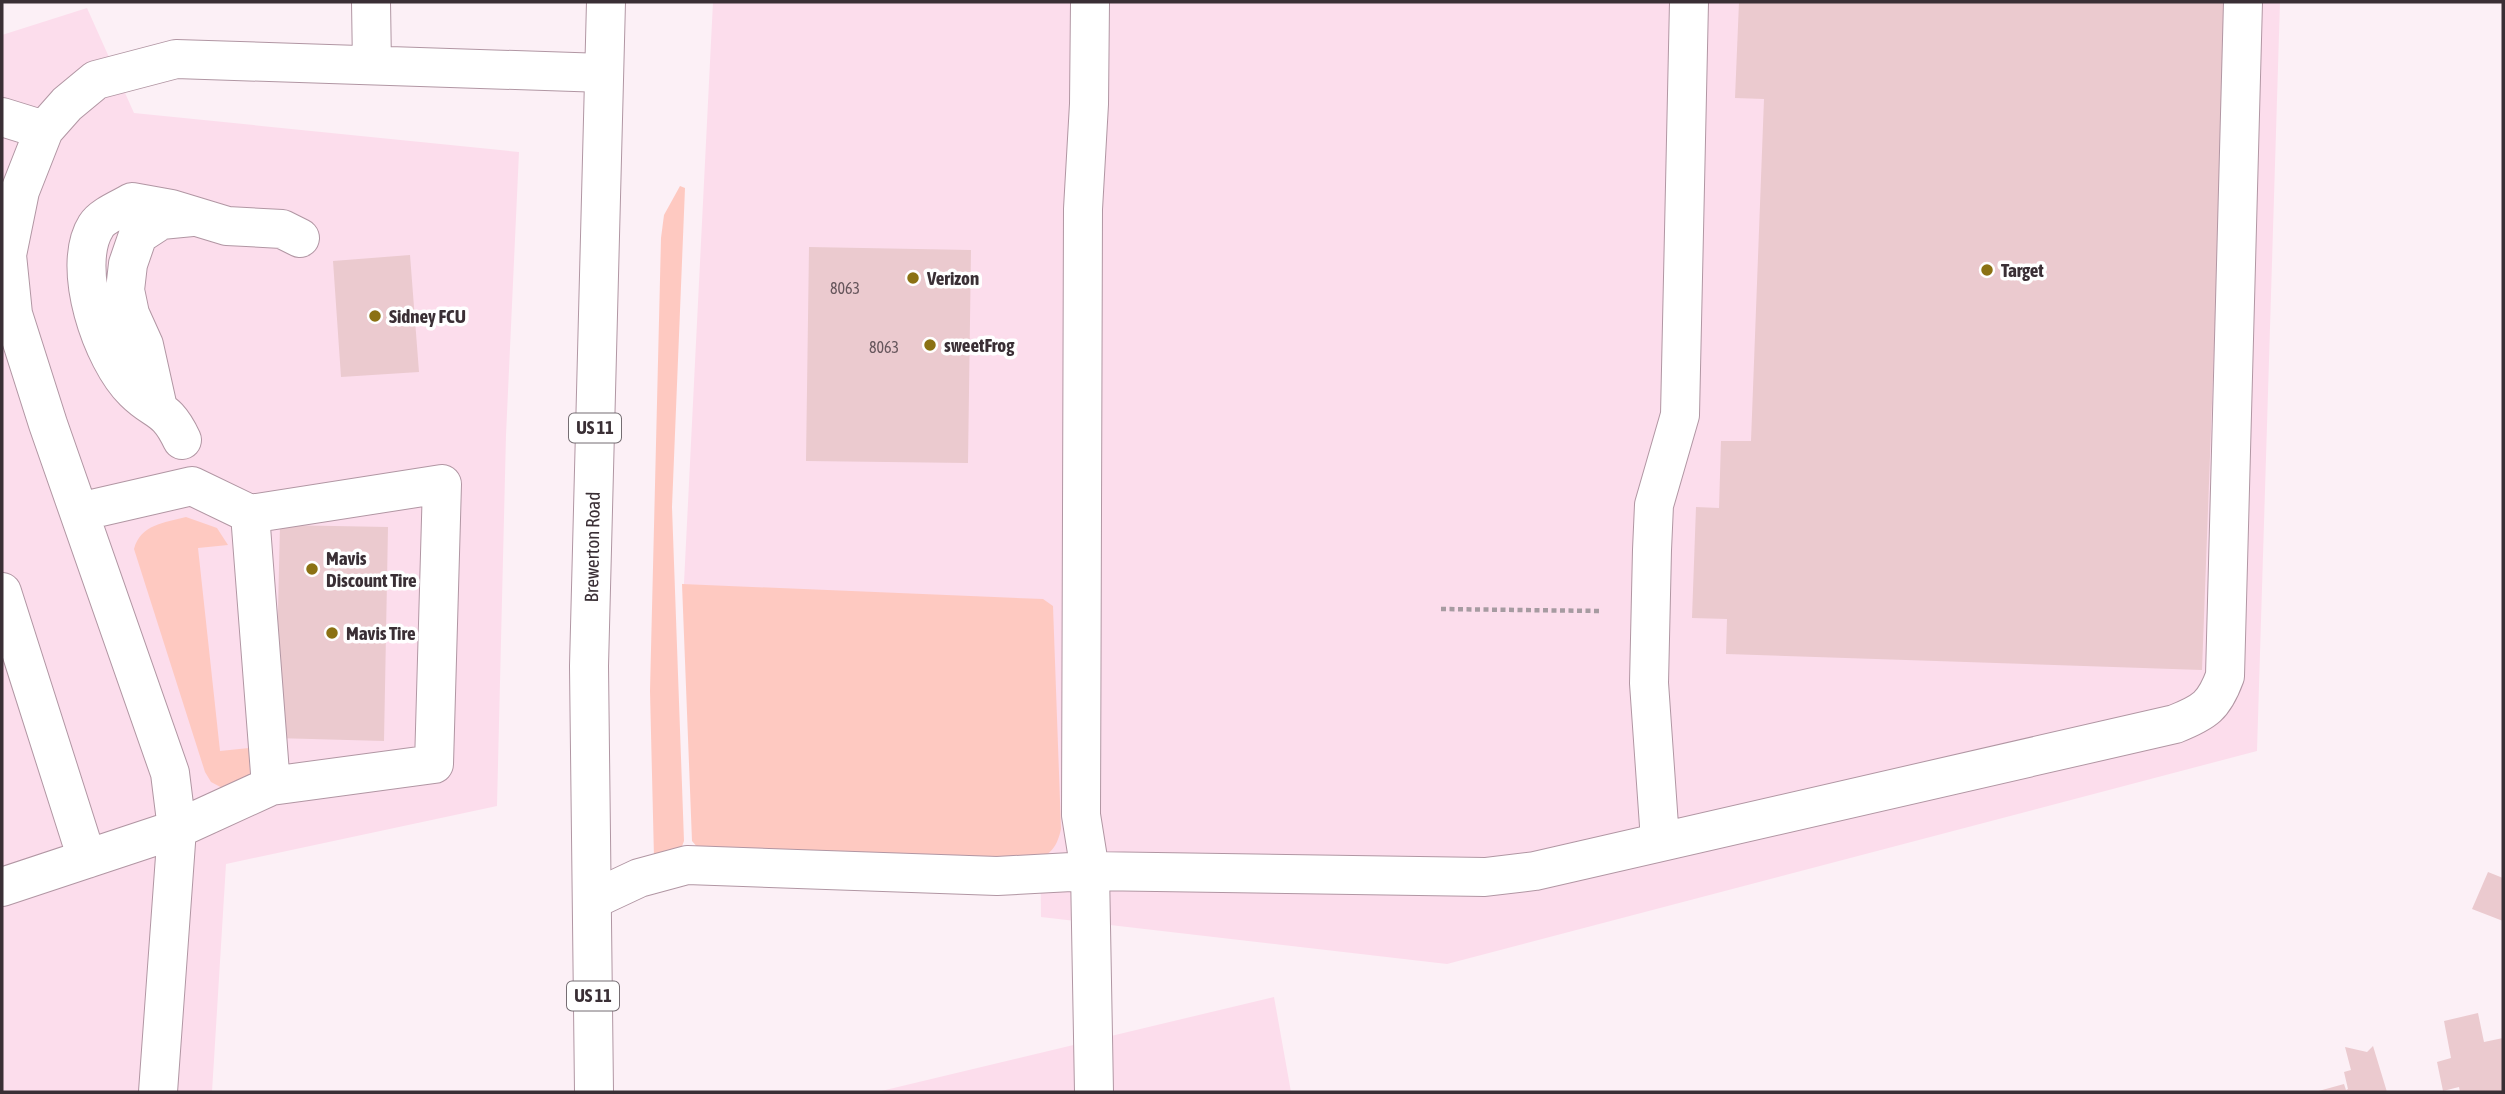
<svg xmlns="http://www.w3.org/2000/svg" width="2505" height="1094" font-family="'Asap Condensed',sans-serif">
  <style>
    .built { fill: #fcddec }
    .green { fill: #fec9c1 }
    .building { fill: #ebcacf }
    .lines { fill: none; stroke-linecap: round; stroke-linejoin: round }
    .minor-casing { stroke: #b196a3; stroke-width: 40 }
    .major-casing { stroke: #b196a3; stroke-width: 40 }
    .path { stroke: #a69ba1; stroke-width: 4.5; stroke-dasharray: 5 3.5; stroke-linecap: butt }
    .minor { stroke: #fff; stroke-width: 38 }
    .major { stroke: #fff; stroke-width: 38 }
    .poi-dot { fill: #8b7113; stroke: #fff; stroke-width: 2.5 }
    .labels { text-anchor: middle; stroke-width: 7; stroke-linejoin: round; paint-order: stroke }
    .number-label { font-size: 16px; fill: #66565c }
    .shield { fill: #fff; stroke: #756d72; stroke-width: 2 }
    .shield-label { font-size: 18px; font-weight: bold; fill: #3a2f35 }
    .poi-label { font-size: 19px; font-weight: bold; fill: #3a2f35; stroke: #fff; text-anchor: start }
    .street-label { font-size: 19px; fill: #3a2f35; stroke: #fff }
  </style>
  <rect width="100%" height="100%" fill="#fcf0f6"/>
  <path class="built" d="M713,2H2280L2257,751L1447,964L1041,917L1038,606L683,603Z
    M87,8L134,113L519,152L506,435L497,806L226,864L212,1092H2V35Z
    M1274,997L1291,1092H877Z"/>
  <path class="green" d="M680,186L685,188L672,507L684,841L681,849L654,858L650,691L661,238L664,215Z
    M186,517L217,528L228,545L198,548L220,751L249,748L250,775L228,791L211,782L205,772L134,549C141,524 164,523 186,517Z
    M682,584L1043,599L1053,606L1061,829C1057,847 1051,855 1033,861L699,849L692,841Z"/>
  <path class="building" d="M1739,2H2227L2202,670L1726,654L1727,619L1692,618L1696,507L1719,508L1721,441H1751L1764,99L1735,98Z
    M809,247L971,250L968,463L806,461Z
    M410,255L419,372L341,377L333,261Z
    M280,525L388,527L384,741L275,738Z
    M2488,872L2503,878V921L2472,909Z
    M2478,1013L2484,1042L2503,1038V1092H2460L2459,1087L2443,1091L2437,1062L2451,1058L2444,1021Z
    M2373,1046L2387,1092H2315L2344,1084L2346,1090L2348,1089L2344,1072L2351,1070L2345,1047L2367,1052Z"/>
  <g class="lines">
    <g class="minor-casing">
      <path id="minor" d="M371,2L372,65
        M1090,2L1089,104L1083,209L1081,815L1090,871L1094,1092
        M2,117L44,130
        M158,408L144,345L130,314L125,290L128,264L138,235L161,220L192,217
        M182,440C166,406 156,413 134,391C102,360 70,267 96,226C102,216 122,208 132,202L171,209L227,226L282,229L300,238
        M250,514L271,786
        M2,592L87,859
        M1660,840L1649,683L1652,550L1654,505L1680,415L1689,2
        M2,887L177,829L271,786L434,764L442,484L250,514L192,486L79,512
        M592,900L639,878L687,865L997,876L1090,871L1485,877L1535,871L2175,724C2205,712 2214,706 2225,676L2243,2
        M158,1092L177,829L170,773L48,424L13,314L7,255L20,191L44,130L67,104L96,80L176,59L604,73"/>
    </g>
    <g class="major-casing">
      <path id="major" d="M594,1092L589,666L606,2"/>
    </g>
    <path class="path" d="M1441,609L1601,611"/>
    <use href="#minor" class="minor"/>
    <use href="#major" class="major"/>
  </g>
  <g class="poi-dot">
    <circle cx="1987" cy="270" r="7"/>
    <circle cx="913" cy="278" r="7"/>
    <circle cx="375" cy="316" r="7"/>
    <circle cx="930" cy="345" r="7"/>
    <circle cx="312" cy="569" r="7"/>
    <circle cx="332" cy="633" r="7"/>
  </g>
  <g class="labels">
    <g class="number-label">
      <text x="845" y="294">8063</text>
      <text x="884" y="353">8063</text>
    </g>
    <g class="shield">
      <rect x="569" y="413.5" width="52" height="29" rx="5"/>
      <rect x="567" y="981.5" width="52" height="29" rx="5"/>
    </g>
    <g class="shield-label">
      <text x="595" y="434">US 11</text>
      <text x="593" y="1002">US 11</text>
    </g>
    <g class="poi-label">
      <text x="2001" y="277">Target</text>
      <text x="927" y="285">Verizon</text>
      <text x="389" y="323">Sidney FCU</text>
      <text x="944" y="352">sweetFrog</text>
      <text x="326" y="565">Mavis<tspan x="326" dy="22">Discount Tire</tspan></text>
      <text x="346" y="640">Mavis Tire</text>
    </g>
    <g class="street-label">
      <text transform="translate(592 547) rotate(-89)" y="7">Brewerton Road</text>
    </g>
  </g>
  <rect width="2505" height="1094" fill="none" stroke="#3a2f35" stroke-width="7"/>
</svg>
